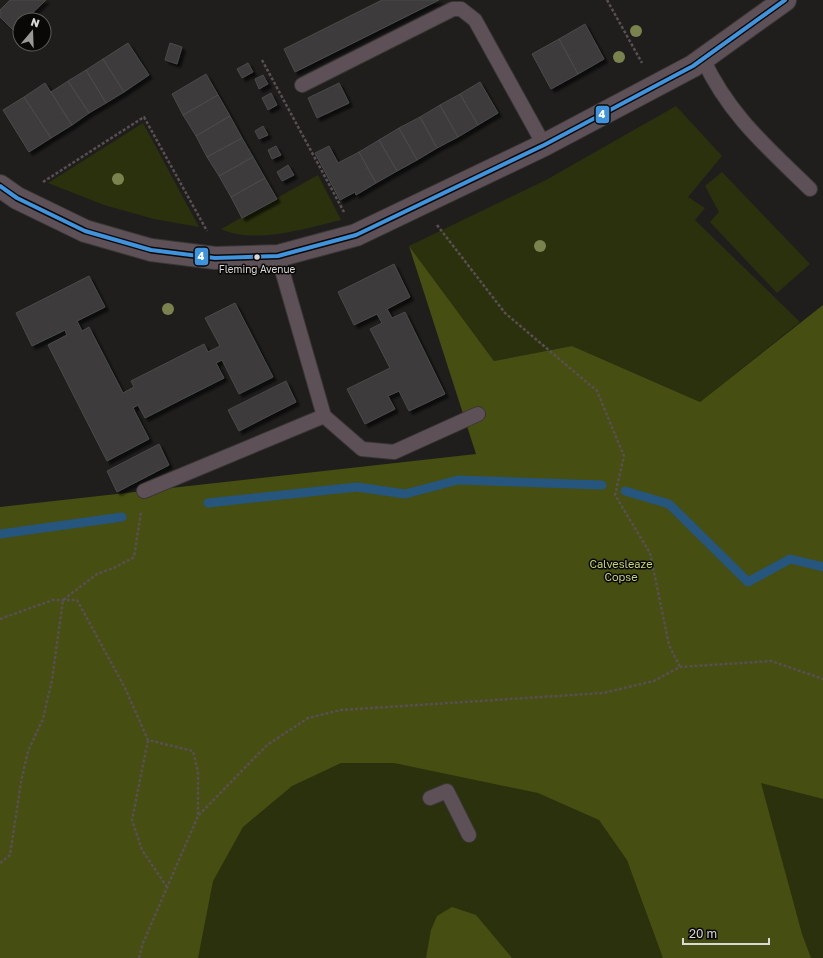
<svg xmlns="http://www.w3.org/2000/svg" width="823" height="958" font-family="'Golos Text',sans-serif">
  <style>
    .green { fill: #2c310d }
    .forest { fill: #464e11 }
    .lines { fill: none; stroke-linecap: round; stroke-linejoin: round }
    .stream { stroke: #26567d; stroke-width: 9 }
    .building { fill: #3c3b3a; stroke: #4a4a4a; filter: url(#shadow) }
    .lane-casing { stroke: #393837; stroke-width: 16 }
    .street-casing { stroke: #393837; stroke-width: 24 }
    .path { stroke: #584f53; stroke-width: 2.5; stroke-dasharray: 3 2; stroke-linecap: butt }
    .lane { stroke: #5e5057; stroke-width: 14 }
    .street { stroke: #5e5057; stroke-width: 22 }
    .bus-1-casing { stroke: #090807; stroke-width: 7 }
    .bus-1 { stroke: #4094de; stroke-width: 4 }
    .tree { fill: #7a824e }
    .bus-dot { fill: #dad9d7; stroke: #090807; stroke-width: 1.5 }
    .labels { text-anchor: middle; stroke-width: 3; stroke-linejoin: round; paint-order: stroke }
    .bus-label { font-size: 10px; fill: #dad9d7; stroke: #090807 }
    .park-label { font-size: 11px; fill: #c5d476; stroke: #090807 }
    .line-badge { stroke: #090807; stroke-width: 1.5 }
    .badge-label { font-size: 11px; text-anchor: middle; font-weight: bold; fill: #fff }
  </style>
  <defs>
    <filter id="shadow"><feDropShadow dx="3.5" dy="3.5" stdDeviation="1" flood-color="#0009"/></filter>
  </defs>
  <rect width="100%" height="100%" fill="#1f1e1d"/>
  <path class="green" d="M676,106L722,156L688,197L705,208L695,220L800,322L700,402L572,346L494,361L409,246L546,180Z
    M143,123L199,227L154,219L104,205L48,183Z
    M722,172L810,264L777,293L710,222L719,212L705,186Z
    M318,175L341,220C307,228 254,245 221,229Z
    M278,753L761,782L823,799V958H158Z"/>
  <path class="forest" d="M409,246L494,361L572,346L700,402L823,305V799L761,783L802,934L811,958H663L627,860L599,820L538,793L394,763H341L292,786L243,827L213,881L198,958H0V507L476,454Z
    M452,907L476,915L512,958H426L431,930L437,916Z"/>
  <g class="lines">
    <path class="stream" d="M625,491L669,504L748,582L790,559L823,567
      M208,503L357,487L405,494L458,480L602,485
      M0,534L122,517"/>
  </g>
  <path class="building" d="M10,0H46L25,20H20V25L14,31L0,17V10Z
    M382,0H439L295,72L284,49Z
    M585,24L604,59L578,74L559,39Z
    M559,39L578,74L551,89L532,54Z
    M128,43L149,75L124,92L103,59Z
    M170,43L182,47L177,64L165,60Z
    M103,59L124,92L106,103L86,70Z
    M248,63L253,72L242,78L237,69Z
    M86,70L106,103L89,113L68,81Z
    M206,74L218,95L183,115L172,94Z
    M263,75L268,84L259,89L255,79Z
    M68,81L89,113L72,125L51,92Z
    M480,82L498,113L478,125L460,94Z
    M45,83L72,125L51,138L24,97Z
    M339,83L349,103L317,118L308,98Z
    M271,93L277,105L268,110L262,98Z
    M460,94L478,125L458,137L440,105Z
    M218,95L230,116L196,136L183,115Z
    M24,97L51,138L29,152L3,110Z
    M440,105L458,137L437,148L420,117Z
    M230,116L242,138L207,157L196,136Z
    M420,117L437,148L417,160L399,128Z
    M263,126L268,135L259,139L255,131Z
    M399,128L417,160L397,171L379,140Z
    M242,138L253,157L219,176L207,157Z
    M379,140L397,171L376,183L359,152Z
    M276,146L281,155L272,159L268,150Z
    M329,146L338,163L359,152L376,183L356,195L355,192L340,200L315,153Z
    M253,157L265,178L231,197L219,176Z
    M288,165L294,175L282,181L277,172Z
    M265,178L277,199L242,218L231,197Z
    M394,264L410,297L387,309L392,318L405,312L445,394L409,411L399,391L388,396L395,409L365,424L347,389L390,368L370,329L382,323L377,314L354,325L338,292Z
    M89,276L105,307L77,321L82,331L89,327L123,393L134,387L131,381L204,344L208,352L220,346L205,318L235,303L273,377L239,394L222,360L216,363L224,378L145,418L138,405L133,408L149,439L107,461L48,345L67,335L65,330L32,346L16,313Z
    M286,381L296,402L239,431L228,410Z
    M159,444L169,465L117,492L107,471Z"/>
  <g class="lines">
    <g class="lane-casing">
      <path id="lane" d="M703,59C729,115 767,147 810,189
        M302,85L453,9H461L475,20L544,145
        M324,416L362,449L394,452L478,414
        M144,491L324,416L278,256
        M430,798L447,791L469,835"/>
    </g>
    <g class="street-casing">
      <path id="street" d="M0,186L17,198L85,231L151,250L215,258L278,256L356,235L544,145L693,66L785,0"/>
    </g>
    <path class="path" d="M607,0L642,63
      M262,60L344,212
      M43,182L144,117L207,231
      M437,225L505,313L597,391L624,456L615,495L650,553L669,645L680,667
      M0,619L53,600H77L125,688L148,740L193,751L198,772V816
      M148,740L132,820L142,850L167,887
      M0,863L10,855L21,782L28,751L43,719L52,680L63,600L97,574L116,567L134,557L141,512
      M139,958L143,943L198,816L267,745L308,718L341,710L603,693L654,681L680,667L771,661L823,679"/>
    <use href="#lane" class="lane"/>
    <use href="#street" class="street"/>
    <g class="bus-1-casing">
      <path id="bus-1" d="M0,186L17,198L85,231L151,250L215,258L278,256L356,235L544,145L693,66L785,0"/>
    </g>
    <use href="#bus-1" class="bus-1"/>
  </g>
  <g class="tree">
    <circle cx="636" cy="31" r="6"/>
    <circle cx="619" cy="57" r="6"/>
    <circle cx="118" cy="179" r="6"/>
    <circle cx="540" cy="246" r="6"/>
    <circle cx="168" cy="309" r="6"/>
  </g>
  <circle class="bus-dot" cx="257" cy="257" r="3.5"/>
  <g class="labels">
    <g class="bus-label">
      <text x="257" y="273">Fleming Avenue</text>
    </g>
    <g class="park-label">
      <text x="621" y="568">Calvesleaze<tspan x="621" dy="13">Copse</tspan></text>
    </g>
  </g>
  <g class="line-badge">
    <rect x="595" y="105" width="15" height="19" rx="4" fill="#4094de"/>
    <rect x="194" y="247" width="15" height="19" rx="4" fill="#4094de"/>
  </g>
  <g class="badge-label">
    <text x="602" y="118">4</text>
    <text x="201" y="260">4</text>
  </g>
  <g transform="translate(32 32) rotate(19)"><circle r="19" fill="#090807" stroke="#5d5c5a"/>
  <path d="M0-3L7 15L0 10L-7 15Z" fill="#999896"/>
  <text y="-6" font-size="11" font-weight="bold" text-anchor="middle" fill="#dad9d7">N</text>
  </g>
  <path d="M683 938v6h86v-6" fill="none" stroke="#dad9d7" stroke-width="2"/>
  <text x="689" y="938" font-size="12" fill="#dad9d7" stroke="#090807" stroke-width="3" paint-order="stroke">20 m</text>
</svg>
